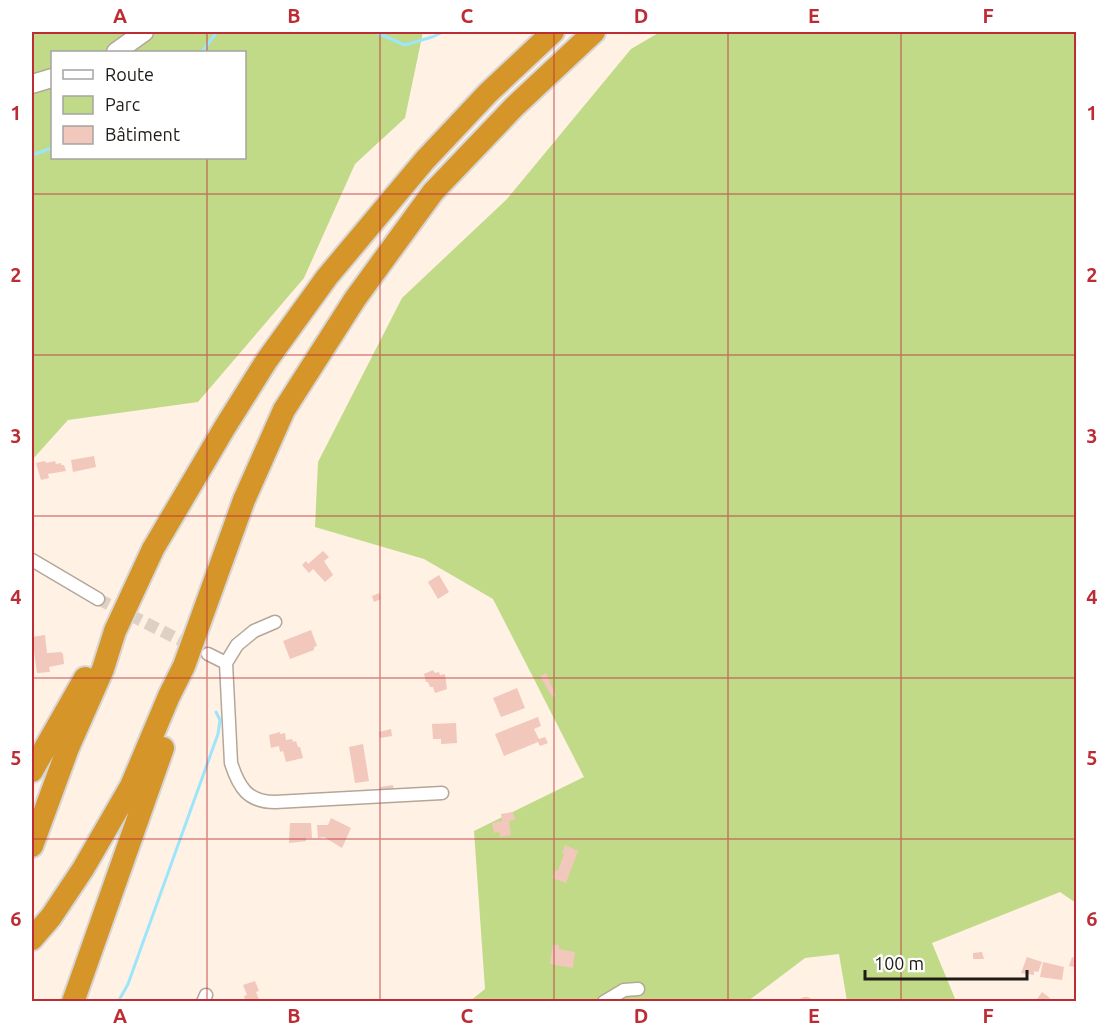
<svg xmlns="http://www.w3.org/2000/svg" width="1108" height="1033" font-family="Ubuntu,sans-serif">
  <style>
    .green { fill: #c0da88; fill-rule: evenodd }
    .lines { fill: none; stroke-linecap: round; stroke-linejoin: round }
    .stream { stroke: #9de5fa; stroke-width: 3 }
    .building { fill: #f2c7bc }
    .street-tunnel { stroke: #ddd1c5; stroke-width: 12; stroke-dasharray: 12 6; stroke-linecap: butt }
    .street-casing { stroke: #b4a79a; stroke-width: 15 }
    .secondary-casing { stroke: #b4a79a; stroke-width: 21 }
    .highway-casing { stroke: #d7d6d5; stroke-width: 26 }
    .street { stroke: #fff; stroke-width: 12 }
    .secondary { stroke: #fff; stroke-width: 18 }
    .highway { stroke: #d59528; stroke-width: 22 }
    .grid { fill: none; stroke: #bc2c34; stroke-width: 1.5; stroke-opacity: 0.55 }
    .neatline { fill: none; stroke: #bc2c34; stroke-width: 2 }
    .grid-label { font-size: 20px; text-anchor: middle; font-weight: bold; fill: #bc2c34 }
  </style>
  <rect width="100%" height="100%" fill="#fff1e4"/>
  <path class="green" d="M32,32H423L405,118L355,164L304,278L198,402L68,420L32,460ZM52,52H244V158H52Z
    M660,32H1076V903L1060,892L932,943L956,1001H847L839,954L805,958L748,1001H470L485,989L474,831L584,777L493,599L424,559L315,527L318,462L402,298L507,199L631,49Z"/>
  <g class="lines">
    <path class="stream" d="M375,32L405,45L432,37L443,32
      M202,52L217,32
      M32,155L52,148
      M118,1002L128,984L218,734L220,720L216,712"/>
  </g>
  <path class="building" d="M94,456L96,467L73,472L71,460Z
    M45,461L46,463L55,461L56,464L61,463V465H64L66,471L48,474L49,478L41,480L36,463Z
    M323,551L329,557L324,561L333,575L325,582L313,569L309,573L302,565L306,561L308,564Z
    M439,575L449,592L438,599L428,582Z
    M379,593L381,599L374,602L372,596Z
    M311,630L317,646L314,647V650L290,659L283,641Z
    M45,635L47,653L61,652L63,654L64,664L49,667L50,672L37,673L32,637Z
    M433,670L435,673L439,672L440,675L445,674L447,689L435,693L433,687H430L428,682H426L424,674Z
    M546,673L556,696L552,697L540,676Z
    M517,688L525,708L501,717L493,698Z
    M538,717L541,726L534,729L539,739L545,737L548,743L540,746L538,742L504,756L495,734Z
    M456,723L457,743L441,744V739H433L432,724Z
    M391,729L392,736L380,738L379,732Z
    M280,732V734L285,733L286,740L292,739L293,742L296,741L298,747H300L303,758L286,762L283,751L280,752L279,746L271,748L269,735Z
    M363,744L369,781L355,783L349,747Z
    M393,785L394,792L381,793L380,787Z
    M513,812L515,820L509,821L511,835L500,837L499,832L494,833L492,823L502,821L501,814Z
    M331,818L351,828L342,848L324,837L318,838L317,825H328Z
    M290,823H311L312,838H306V841L289,843Z
    M565,845L578,851L566,883L552,878L556,870L558,871L564,854L562,853Z
    M553,944L559,945V949L575,952L573,968L550,964Z
    M982,952L984,959H973V953Z
    M1027,957L1042,962L1038,972L1034,971V975L1021,973Z
    M1072,957L1076,959L1075,967L1069,966Z
    M1043,962L1064,967L1062,980L1040,977Z
    M255,981L259,991L256,992L260,1002H246L244,996L247,995L243,985Z
    M1042,992L1050,998L1047,1002H1035Z
    M804,997H808L816,1002H794Z"/>
  <g class="lines">
    <path class="street-tunnel" d="M98,599L208,654"/>
    <g class="street-casing">
      <path id="street" d="M32,560L98,599
        M275,622L254,631L237,645L226,663L231,763C239,788 248,802 275,802L442,793
        M208,654L226,663
        M203,1002L206,995
        M604,1002L624,990L638,989"/>
    </g>
    <g class="secondary-casing">
      <path id="secondary" d="M116,52L144,32
        M32,84L52,78"/>
    </g>
    <g class="highway-casing">
      <path id="highway" d="M32,771L85,678
        M32,846L68,748L103,669L115,631L153,549L225,427L267,360L327,277L425,160L488,93L553,32
        M32,939L51,917L83,869L131,786L169,696L184,666L244,500L284,410L355,299L433,192L514,107L594,32
        M73,1002L163,748"/>
    </g>
    <use href="#street" class="street"/>
    <use href="#secondary" class="secondary"/>
    <use href="#highway" class="highway"/>
  </g>
  <path class="grid" d="M207,32V52M380,32V1002M554,32V1002M728,32V1002M901,32V1002M207,158V1002M32,194H1076M32,355H1076M32,516H1076M32,678H1076M32,839H1076"/>
  <rect width="1108" height="1033" fill="none" stroke="#ffffff" stroke-width="66"/>
  <rect x="51" y="51" width="195" height="108" fill="#ffffff" stroke="#a5a4a2" stroke-width="1.5"/>
  <rect x="63" y="70" width="30" height="9" fill="#ffffff" stroke="#a5a4a2" stroke-width="1.5"/>
  <text x="105" y="81" font-size="18" fill="#1f1b16">Route</text>
  <rect x="63" y="96" width="30" height="18" fill="#c0da88" stroke="#a5a4a2" stroke-width="1.5"/>
  <text x="105" y="111" font-size="18" fill="#1f1b16">Parc</text>
  <rect x="63" y="126" width="30" height="18" fill="#f2c7bc" stroke="#a5a4a2" stroke-width="1.5"/>
  <text x="105" y="141" font-size="18" fill="#1f1b16">Bâtiment</text>
  <path d="M865 970v9h162v-9" fill="none" stroke="#1f1b16" stroke-width="3"/>
  <text x="874" y="970" font-size="18" fill="#1f1b16" stroke="#ffffff" stroke-width="4.5" paint-order="stroke">100 m</text>
  <rect x="33" y="33" width="1042" height="967" class="neatline"/>
  <g class="grid-label">
    <text x="120" y="23">A</text>
    <text x="294" y="23">B</text>
    <text x="467" y="23">C</text>
    <text x="641" y="23">D</text>
    <text x="814" y="23">E</text>
    <text x="988" y="23">F</text>
    <text x="16" y="120">1</text>
    <text x="1092" y="120">1</text>
    <text x="16" y="282">2</text>
    <text x="1092" y="282">2</text>
    <text x="16" y="443">3</text>
    <text x="1092" y="443">3</text>
    <text x="16" y="604">4</text>
    <text x="1092" y="604">4</text>
    <text x="16" y="765">5</text>
    <text x="1092" y="765">5</text>
    <text x="16" y="926">6</text>
    <text x="1092" y="926">6</text>
    <text x="120" y="1023">A</text>
    <text x="294" y="1023">B</text>
    <text x="467" y="1023">C</text>
    <text x="641" y="1023">D</text>
    <text x="814" y="1023">E</text>
    <text x="988" y="1023">F</text>
  </g>
</svg>
